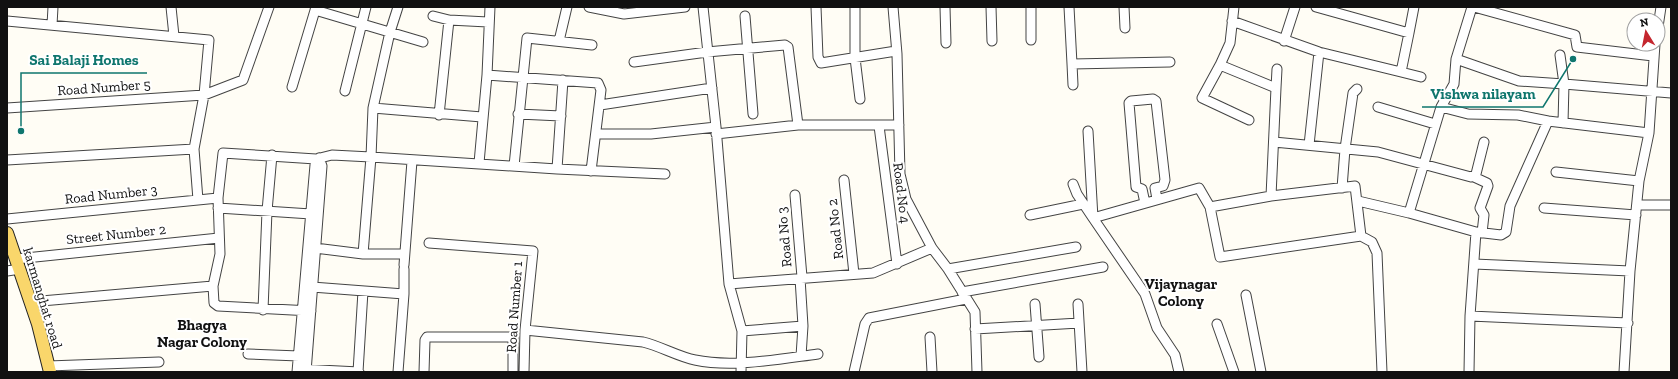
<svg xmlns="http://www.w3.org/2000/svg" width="1678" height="379" font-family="'Zilla Slab',serif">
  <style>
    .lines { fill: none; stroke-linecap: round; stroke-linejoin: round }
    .minor-casing { stroke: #444; stroke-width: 11 }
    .major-casing { stroke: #222; stroke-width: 14 }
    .minor { stroke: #fff; stroke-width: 9 }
    .major { stroke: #f9d66b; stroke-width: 12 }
    .labels { text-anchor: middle; stroke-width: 4; stroke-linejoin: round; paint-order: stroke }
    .street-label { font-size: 14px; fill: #111; stroke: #fff }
    .neighbourhood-label { font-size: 15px; font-weight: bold; fill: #111; stroke: #fff }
    .leader { fill: none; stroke: #0f766e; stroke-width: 1.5 }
    .callout-dot { fill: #0f766e; stroke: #fff; stroke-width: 1.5 }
    .callout-label { font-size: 15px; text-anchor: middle; font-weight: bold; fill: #0f766e; stroke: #fff; stroke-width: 4; stroke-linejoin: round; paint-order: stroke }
  </style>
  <rect width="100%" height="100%" fill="#fffdf5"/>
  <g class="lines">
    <g class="minor-casing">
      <path id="minor" d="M171,7L174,36
        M589,7L624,14L685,7
        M703,7L716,127L729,284L742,331L741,372
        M816,7L818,57L821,63L896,51
        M855,7V58L860,99
        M893,7L897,54L900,174L906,199L932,248L948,269L975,312L977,372
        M945,7L946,43
        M991,7L992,41
        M1031,7V40
        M1069,7L1072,64L1170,62
        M1124,7L1125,28
        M1234,7L1230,43L1220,65L1276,88L1271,196
        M1316,7L1409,33L1414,7
        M1474,7L1575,35L1577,47L1653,56
        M315,10L423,42
        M433,16L449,20L488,22
        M745,16L753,114
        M7,21L209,40L204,95L194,149L198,200
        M1232,21L1319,52L1401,72L1409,33
        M52,25L53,7
        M1658,27L1661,7
        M559,41L567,7
        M1284,41L1295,7
        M1456,59L1519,81L1564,84L1560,55
        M634,62L707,52L785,45L788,47L798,125
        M1072,64L1073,85
        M1220,65L1202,98L1249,120
        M1401,72L1421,77
        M487,75L598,83L601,90L591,171
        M292,87L316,7
        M1276,88L1277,69
        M345,91L366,7
        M600,105L712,88
        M1378,107L1435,124
        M1441,107L1468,114L1518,115L1548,121L1510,206L1506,232L1501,235L1476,232
        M7,108L204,95L243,80L269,7
        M373,108L482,117
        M518,114L561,116
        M439,115L449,20
        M1548,121L1649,133
        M1563,123L1564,84L1671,93
        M879,126L897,264
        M1088,131L1093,218L1145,294L1157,328L1175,355L1179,372
        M596,134H651L716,127
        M716,134L798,125H899
        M1274,142L1378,152L1471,177L1476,174L1484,142
        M1309,145L1319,52
        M7,160L194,149
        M479,163L487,75L490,7
        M514,166L527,38L592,45
        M557,169L563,80
        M1556,172L1639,181
        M1474,177L1487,183L1488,186L1480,208L1484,215L1482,233
        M844,180L854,274
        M1073,184L1077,194L1093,218L1199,188L1210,207L1220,257L1361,236L1372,242L1377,253L1382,372
        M1342,188L1345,149L1353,93L1357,89
        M795,195L802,277
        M1358,201L1409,213L1476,232L1470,316L1469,372
        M1145,203L1142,189L1136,187L1129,103L1131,101L1153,99L1156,101L1165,180L1163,186L1155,188L1157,199
        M1637,205H1671
        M1210,207L1271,196L1355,186L1361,236
        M218,208L311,214
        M1544,208L1636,215
        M1409,213L1441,107L1454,84L1456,59L1472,7
        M1030,215L1083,204
        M7,219L218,198
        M429,243L533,251L525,330L524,372
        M315,248L363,254H404
        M363,254L371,157L557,169L665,174
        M16,259L219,238
        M1474,264L1630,271
        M404,265L412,161
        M948,269L1076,247
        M7,271L20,269
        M800,278L803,326L801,356
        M729,284L873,273L932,248
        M312,287L404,294
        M962,292L1103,267
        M1246,295L1261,372
        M30,302L213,286
        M1035,304L1039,357
        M1078,304L1082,372
        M263,310L267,211L272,155
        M311,311L218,306L214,303L213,286L220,254L218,198L223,153L316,159L332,155L371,157L373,108L390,32L398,7
        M1470,316L1628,323
        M1217,324L1234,372
        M975,329L1079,323
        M525,330L643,342C660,346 679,357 695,360C733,368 780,359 818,354
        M742,331L803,326
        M930,337L932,372
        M248,354L299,356
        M48,366L159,362
        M300,369L359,372
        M297,372L315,165L319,158
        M306,372L322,166L319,158
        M358,372L363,291
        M398,372L404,294V269
        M424,372L425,340L427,337H511L513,338V372
        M854,372L865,324L869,318L966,299
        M1624,372L1630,271L1639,181L1649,133L1655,44"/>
    </g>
    <g class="major-casing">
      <path id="major" d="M7,233L38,324L50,372"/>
    </g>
    <use href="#minor" class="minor"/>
    <use href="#major" class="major"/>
  </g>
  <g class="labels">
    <g class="street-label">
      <text transform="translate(104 87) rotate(-4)" y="5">Road Number 5</text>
      <text transform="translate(902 193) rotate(83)" y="5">Road No 4</text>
      <text transform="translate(111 194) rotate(-6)" y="5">Road Number 3</text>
      <text transform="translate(835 229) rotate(-96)" y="5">Road No 2</text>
      <text transform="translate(116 234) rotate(-6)" y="5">Street Number 2</text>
      <text transform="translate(784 237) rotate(-95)" y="5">Road No 3</text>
      <text transform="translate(43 298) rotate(73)" y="5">karmanghat road</text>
      <text transform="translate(514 307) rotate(-86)" y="5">Road Number 1</text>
    </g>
    <g class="neighbourhood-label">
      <text x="1181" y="289">Vijaynagar<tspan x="1181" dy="17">Colony</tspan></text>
      <text x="202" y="330">Bhagya<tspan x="202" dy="17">Nagar Colony</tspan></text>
    </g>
  </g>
  <path class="leader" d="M21 131L21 73H147M1573 59L1543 107H1422"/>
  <g class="callout-dot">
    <circle cx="21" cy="131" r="4"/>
    <circle cx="1573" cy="59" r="4"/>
  </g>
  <g class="callout-label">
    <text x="84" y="65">Sai Balaji Homes</text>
    <text x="1483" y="99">Vishwa nilayam</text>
  </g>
  <rect width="1678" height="379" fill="none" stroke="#111111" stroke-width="16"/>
  <g transform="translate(1646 32) rotate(350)"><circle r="19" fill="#ffffff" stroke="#a0a0a0"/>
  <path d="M0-3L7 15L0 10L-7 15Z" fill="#c4262e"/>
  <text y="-6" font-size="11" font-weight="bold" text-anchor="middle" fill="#111111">N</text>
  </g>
</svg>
